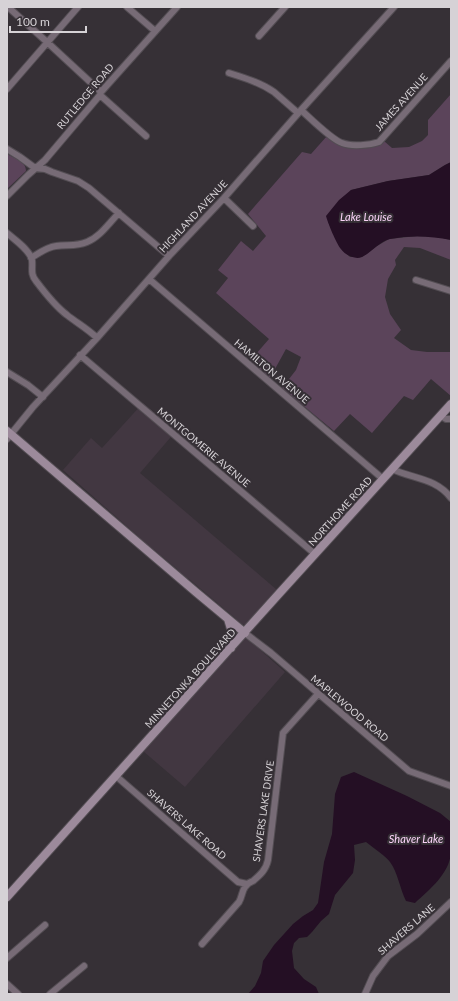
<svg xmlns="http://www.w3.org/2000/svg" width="458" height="1001" font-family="Lato,sans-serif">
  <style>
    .built { fill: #423741 }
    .green { fill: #5b445a }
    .water { fill: #240f24 }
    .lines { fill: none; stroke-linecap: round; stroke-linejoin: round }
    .street-casing { stroke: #534d53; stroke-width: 8 }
    .secondary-casing { stroke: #534d53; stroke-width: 10 }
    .street { stroke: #776b76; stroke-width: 6 }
    .secondary { stroke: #9c8a9b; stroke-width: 8 }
    .labels { text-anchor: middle; stroke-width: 4; stroke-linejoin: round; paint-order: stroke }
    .street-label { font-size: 10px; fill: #d6d2d6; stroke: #363036 }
    .water-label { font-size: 11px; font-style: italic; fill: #fad3f8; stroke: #363036 }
  </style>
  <rect width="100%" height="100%" fill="#363036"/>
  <path class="built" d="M143,403L176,431L140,473L277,590L246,624L242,625L240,624L235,618L189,579L182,576L177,569L153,549L147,545L139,537L63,470L91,438L102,448Z
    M245,638L248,639L285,672L185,787L143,751L242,639Z"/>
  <path class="green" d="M451,94V162L445,165L429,175L388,181L351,190L328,222L341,249L350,257H362L377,246L389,239L417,236L438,237L451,240V260L420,248L404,247L395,260L396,265L388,279L385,297L390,314L401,330L394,338L411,350L427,352H451V396L431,379L413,400L404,396L372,433L350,414L334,431L282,388L296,370L301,357L286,349L270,378L250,361L269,339L216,293L228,278L218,270L241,241L253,251L266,236L248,214L302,152L311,154L327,136C330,139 333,142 337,144C349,152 371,144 384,141L392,148L409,147L422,141L428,135V120Z
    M7,154C14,158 26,161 26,171L7,189Z"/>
  <path class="water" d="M451,162V240C431,236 411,235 390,239C379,242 372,252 362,257C355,260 345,255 341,249C336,243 328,223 326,216L339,200L351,190L388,181L429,175L445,165Z
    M354,772L407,796L440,813L451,822C451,832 452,843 451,853C449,874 430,889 415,903L406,901C400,889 398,873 390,862C387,857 372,847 366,842L354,845L355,860L353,873L335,895L329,914L321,921L312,932L307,937L299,938L294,943L292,951L294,968L304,979L316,987L319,994H248L255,986L261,973L263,961L274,945L293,924L303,916L313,910L318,903L324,862L332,834L335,794L341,777Z"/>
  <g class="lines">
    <g class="street-casing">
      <path id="street" d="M8,7L47,42L101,92
        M127,7L155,31
        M259,36L285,7
        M229,73C245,78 261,83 274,92C282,99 290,106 298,113
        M7,89L78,7
        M100,95L146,136
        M301,110C310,118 332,140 342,143C352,147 370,145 379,142L451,61
        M7,149L20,157L35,168L45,169L52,172L78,181L89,188L169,256
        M7,196L28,175L45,160L100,95L101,92L177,7
        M224,198L253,226
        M7,233C15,240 30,250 32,260C33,268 30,274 36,281C45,293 55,306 67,315C77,323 88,329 97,338
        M31,258C39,253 47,247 56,246C67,244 75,247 87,242C100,237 109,223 119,213
        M149,279L383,479
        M416,280L451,291
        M80,355L315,554
        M7,372L28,385L43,397
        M441,416L446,419H451
        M7,439L33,407L97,338L169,256L224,198L301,110L394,7
        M392,469C413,479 436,478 451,498
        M245,633L271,653L409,771L451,786
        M116,776L238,882L247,884
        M202,944L239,902C242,897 242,891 245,887C247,884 250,882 253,881C260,875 266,870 268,860L283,733L318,694
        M7,958L45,925
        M7,984L18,994
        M50,994L84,966
        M365,994L373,976L388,956L417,934L433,919L451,902"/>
    </g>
    <g class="secondary-casing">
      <path id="secondary" d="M7,431L197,593L245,633
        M228,619L232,632L231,648
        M7,897L276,597L451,404"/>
    </g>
    <use href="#street" class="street"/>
    <use href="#secondary" class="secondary"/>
  </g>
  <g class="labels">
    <g class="street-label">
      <text transform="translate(85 96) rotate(-50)" y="4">RUTLEDGE ROAD</text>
      <text transform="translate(401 102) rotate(-48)" y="4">JAMES AVENUE</text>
      <text transform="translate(193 216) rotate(-47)" y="4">HIGHLAND AVENUE</text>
      <text transform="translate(272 371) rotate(40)" y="4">HAMILTON AVENUE</text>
      <text transform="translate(204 447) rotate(40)" y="4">MONTGOMERIE AVENUE</text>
      <text transform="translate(340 511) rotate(-48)" y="4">NORTHOME ROAD</text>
      <text transform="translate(190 678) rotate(-48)" y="4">MINNETONKA BOULEVARD</text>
      <text transform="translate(350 708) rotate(40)" y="4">MAPLEWOOD ROAD</text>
      <text transform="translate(263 811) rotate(-82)" y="4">SHAVERS LAKE DRIVE</text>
      <text transform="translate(187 824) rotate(41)" y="4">SHAVERS LAKE ROAD</text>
      <text transform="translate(406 929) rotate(-41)" y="4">SHAVERS LANE</text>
    </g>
    <g class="water-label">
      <text x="366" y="221">Lake Louise</text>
      <text x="416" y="843">Shaver Lake</text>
    </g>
  </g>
  <rect width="458" height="1001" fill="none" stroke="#d6d2d6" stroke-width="16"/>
  <path d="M10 26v6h76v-6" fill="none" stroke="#d6d2d6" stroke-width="2"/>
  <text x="16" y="26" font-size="12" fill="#d6d2d6" stroke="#363036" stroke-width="3" paint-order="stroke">100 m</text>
</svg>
